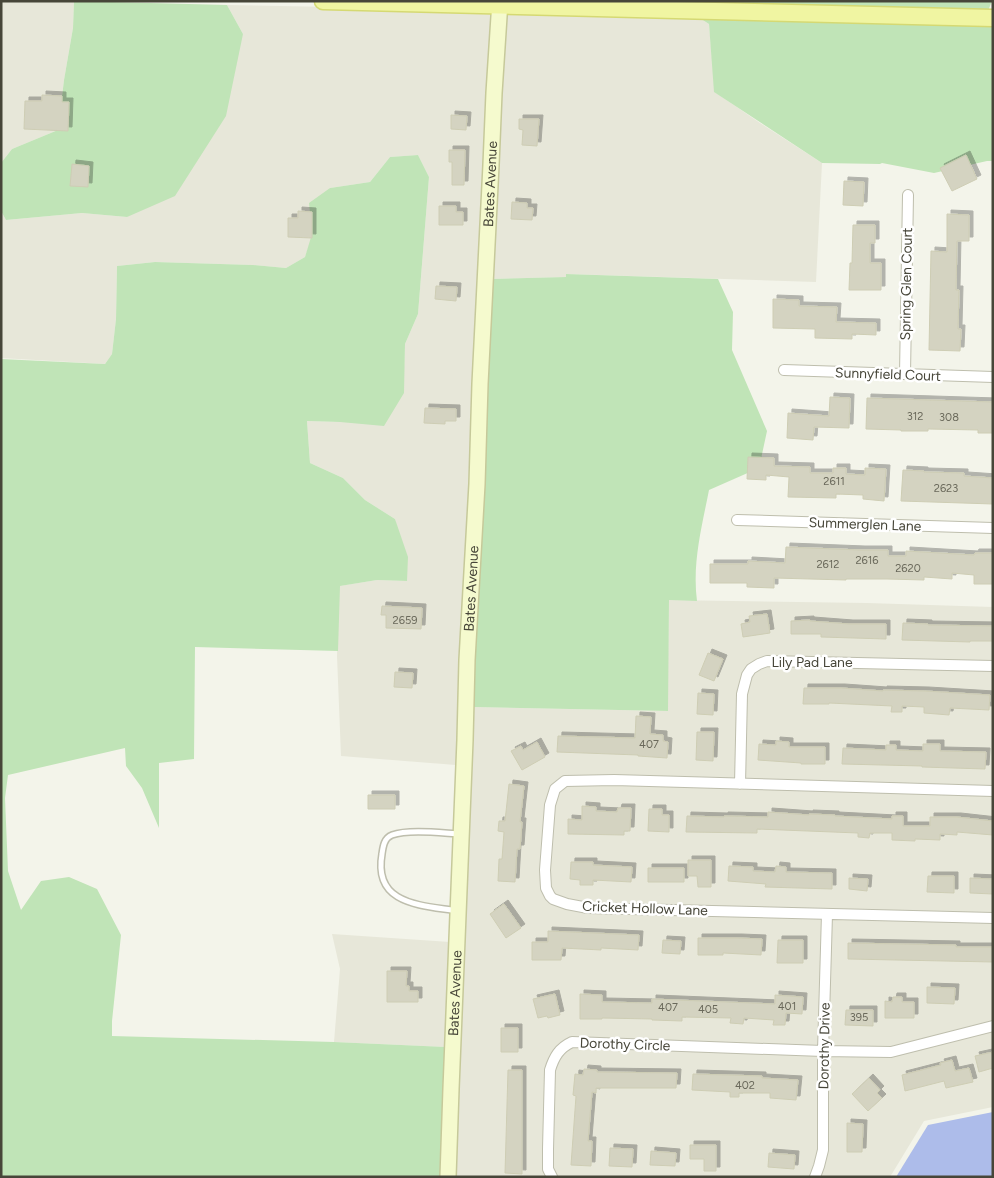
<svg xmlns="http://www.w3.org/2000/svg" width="994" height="1178" font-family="Figtree,sans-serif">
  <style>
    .residential { fill: #e7e7d9 }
    .green { fill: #c0e4b7 }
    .water { fill: #adbcea }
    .building { fill: #d4d3c1; stroke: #cecdb4; filter: url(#shadow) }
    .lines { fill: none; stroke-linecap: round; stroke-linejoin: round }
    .lane-casing { stroke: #bebead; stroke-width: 8 }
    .street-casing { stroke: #bebead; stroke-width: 12 }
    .secondary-casing { stroke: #c6c99a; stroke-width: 18 }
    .primary-casing { stroke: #d5d973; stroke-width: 19 }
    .lane { stroke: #fff; stroke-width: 5 }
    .street { stroke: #fff; stroke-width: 10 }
    .secondary { stroke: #f5face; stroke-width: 15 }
    .primary { stroke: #f0f5a2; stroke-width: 16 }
    .labels { text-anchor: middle; stroke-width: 5; stroke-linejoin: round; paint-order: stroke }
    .number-label { font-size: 11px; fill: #6a695b }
    .street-label { font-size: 14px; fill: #474639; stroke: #fff }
  </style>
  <defs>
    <filter id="shadow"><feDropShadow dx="4" dy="-4" stdDeviation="0" flood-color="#0004"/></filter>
  </defs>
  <rect width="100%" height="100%" fill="#f3f4ea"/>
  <path class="residential" d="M1,1H74L73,28L64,80L58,130L12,149L1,163Z
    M227,5L493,10L456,811V765L341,756L337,656L339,586L377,580L407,581L395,519L365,500L343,478L310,463L307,421L340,422L403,393L405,344L418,314L429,177L418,155L390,157L370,182L330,188L305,257L286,268L253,265L155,262L117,266L116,319L112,354L105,364L1,358V211L6,220L82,213L127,217L243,34Z
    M506,10L698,17L709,24L715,92L760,123L822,163L816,282L567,274L566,277L492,279Z
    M669,600L867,603L993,607V1107L924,1121L890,1177H455L473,663L474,707L667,711Z
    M332,934L450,942L446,1047L334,1042L340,969Z"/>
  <path class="green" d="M74,1L227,5L243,34L226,116L175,196L127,217L82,213L6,220L1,211V163L12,149L58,130L64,80L73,28Z
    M675,1H992L988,11L680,5Z
    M698,17L993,25V161H987L934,173L882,163L880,164L822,163L714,92L709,24Z
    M418,155L429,177L418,314L405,344L404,393L384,426L340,422L307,421L310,463L343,478L365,500L395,519L408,557L407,581L377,580L340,586L338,651L195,647L194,759L159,763V828L142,788L126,766L125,748L8,775L5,798L8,871L21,910L41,881L69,877L97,889L121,935L112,1021V1036L334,1042L446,1047L442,1177H1V359L105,364L112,354L116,319L117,266L155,262L253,265L286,268L305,257L312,234L309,203L330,188L370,182L390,157Z
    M566,274L718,279L733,312L732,350L767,431L759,468L709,490C702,526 692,563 697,601L669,600L668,711L474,707L473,660L492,279L566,277Z"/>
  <path class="water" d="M993,1112V1177H896L928,1125Z"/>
  <path class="building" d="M42,95L62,96V102H69L68,131L24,129L25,101H42Z
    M451,115L467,116L466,130L451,129Z
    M519,119H539L537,146L522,145L523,130L519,129Z
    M449,150H465L464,185H452V162H449Z
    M966,155L977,179L952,191L940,168Z
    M72,164L89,166L88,187L70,186Z
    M844,181L864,182L863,206L843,205Z
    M512,202L527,203V208H533L532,220L511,219Z
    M439,206H456V212H463V225H439Z
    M298,211L312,212V238L288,237V218H298Z
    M947,214L969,215V241H957L956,290H959L958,329H961L960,351L929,350L931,251L947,252Z
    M853,225H875V243H870V263H881V290H849L850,263H852Z
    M436,286L457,287L456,301L435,299Z
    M773,299L799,300V306L837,307L836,322L876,323V335L852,334V339L815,338V329L773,328Z
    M830,397L850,398L849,428L814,427L813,440L787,438L788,413L829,416Z
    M867,398L993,402V433H978V430L928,429V431H901V430L866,429Z
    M425,408L456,409V421H445V424L424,423Z
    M748,457L774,458V466L810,467V473H833V468H846V474L865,475V468L886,469L884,501L863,499V495L836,494V498L788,497L789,477L766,475V480L747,479Z
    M903,470L924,471V472L964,473V476L993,478V504L901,501Z
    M786,547L861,550H888V556H906V551L974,555L975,553H993V584H974V575L952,573V579L924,577V580L887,579H846V580L774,578V588L747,587V583H710V564H748V561L785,563Z
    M382,606L422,608L421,629L386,628V615H381Z
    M767,614L770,633L743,637L741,624L750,622L749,616Z
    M810,620V621L849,624H886V639L821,637V634H791V621Z
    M903,623L928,624V625L993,626V641H970V642L902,640Z
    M708,653L723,659L714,681L699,675Z
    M395,672L413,673L412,688L394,687Z
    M804,688H841L883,691V690L925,691L990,695L989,710L950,708L949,715L924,713V707L902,706V712H891L892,706L829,703V704H803Z
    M698,693L714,694L713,715L697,714Z
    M636,716L651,717L650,734L663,735V741L668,742L667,758L638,756V755L557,752L558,736L635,738Z
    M697,732H714L713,761L696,760Z
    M776,741L789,742V747H825V764H801V763L758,760L759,744L776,745Z
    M537,742L545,757L522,770L511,751L521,746L523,750Z
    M923,744H940V751L986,752L985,769L922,767V766L842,764L843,748L886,750V745H896V750L923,751Z
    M509,784L524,786L520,822H522L520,849H517L515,882L498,881L499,859H502L504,832L498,831L499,821H505Z
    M368,795H395V809H368Z
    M582,806L596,807V811L617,812L618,808H631L630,831H624V835L568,834V819L582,820Z
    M649,809H662V815H669V832L648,831Z
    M768,812L809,815V814L835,815V816L892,819V816H903V826H930V817H957L993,821V835L957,832V835L940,834V840L915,839V841L892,840V833H870L869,838L858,837V833L757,829V833L686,832L687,816L724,817V816L768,817Z
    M688,860H711V887H698L697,876H688Z
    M571,862H593V865L632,867L631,882L593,880V885H580V880L570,879Z
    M729,866L753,867V871L775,872L776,866L786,867V872L832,873V889L765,887L766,884L728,881Z
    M648,868H684V882H648Z
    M928,876H954V893L927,892Z
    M849,878L868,879L867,891L849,889Z
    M970,878L993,879V894L970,893Z
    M504,904L521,928L506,938L490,914Z
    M548,931L639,935L638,950L601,948V950L562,948L561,960H532V942H548Z
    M698,938H738L762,939L761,955L723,953V955H698Z
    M663,940L681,941L680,954L662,953Z
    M778,940H803V963H777Z
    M848,943L956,945V947H993V962L848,959Z
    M387,971H407L406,986H409V991H418V1002H387Z
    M927,987L955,988L954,1004L927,1003Z
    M555,994L560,1015L548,1018L547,1016L538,1018L533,999Z
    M580,994L602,995V1002L652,1003V999L775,1004V995L803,997L802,1014L786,1013L785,1025H773L774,1020L744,1018L743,1024L730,1023L731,1018L682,1017V1021L652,1020V1019L602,1018V1019H580Z
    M893,997H902V1002H914V1018H885V1001L892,1002Z
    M846,1010H873V1026L845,1025Z
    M501,1028H518V1052H501Z
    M993,1052V1068L979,1072L975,1056Z
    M952,1060L955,1071L969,1068L973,1082L946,1088L944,1081L905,1091L902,1075L941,1065L940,1063Z
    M584,1069L597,1070V1072L677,1073L676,1088H596V1093L592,1092L588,1141H592L591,1166L571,1165L576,1096L573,1095L575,1074L583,1075Z
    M508,1070H522V1174L505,1173Z
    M693,1074L762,1076V1078L798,1080L796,1100L770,1098V1093H739V1097H730V1092L692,1090Z
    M869,1078L880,1090L877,1093L882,1098L868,1111L852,1094Z
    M847,1123L863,1124L862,1152H847Z
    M690,1145H716V1171H704V1159H690Z
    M610,1148L633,1149L632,1167L609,1166Z
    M651,1151L676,1153L675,1166L650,1165Z
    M769,1153L795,1155L794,1169L768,1167Z"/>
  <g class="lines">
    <g class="lane-casing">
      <path id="lane" d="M457,911C421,905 373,905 382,854C383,847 384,838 392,835C409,829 441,833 461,834"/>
    </g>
    <g class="street-casing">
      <path id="street" d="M784,370L993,377
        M905,374L908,195
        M737,520L993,528
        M740,784L742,694L747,675L751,669L759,664L767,661L993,666
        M993,791L614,780L565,781L555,789L550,805L545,870L546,888L550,896L553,899L567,904L588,908L993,918
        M552,1177L548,1169V1149L550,1070C554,1057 559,1048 572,1042L823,1051L891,1052L993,1026
        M815,1177L819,1166L823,1150V1051L827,914"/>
    </g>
    <g class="secondary-casing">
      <g id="secondary">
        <path id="s1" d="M448,1177L451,1089L465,740L467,660L477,484L480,384L491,165L494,93L500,1"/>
      </g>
    </g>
    <g class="primary-casing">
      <path id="primary" d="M323,1C546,5 769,13 993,18"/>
    </g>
    <use href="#lane" class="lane"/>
    <use href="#street" class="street"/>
    <use href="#secondary" class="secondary"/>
    <use href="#primary" class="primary"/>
  </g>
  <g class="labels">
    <g class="number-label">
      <text x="915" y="420">312</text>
      <text x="949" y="421">308</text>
      <text x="834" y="485">2611</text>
      <text x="946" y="492">2623</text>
      <text x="867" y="564">2616</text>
      <text x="828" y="568">2612</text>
      <text x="908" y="572">2620</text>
      <text x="405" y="624">2659</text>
      <text x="649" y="748">407</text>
      <text x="787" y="1010">401</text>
      <text x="668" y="1011">407</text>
      <text x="708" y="1013">405</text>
      <text x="859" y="1021">395</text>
      <text x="745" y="1089">402</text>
    </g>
    <g class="street-label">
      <text dy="5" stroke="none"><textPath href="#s1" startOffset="994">Bates Avenue</textPath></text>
      <text transform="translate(906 284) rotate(-89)" y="5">Spring Glen Court</text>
      <text transform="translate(888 374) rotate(2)" y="5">Sunnyfield Court</text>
      <text transform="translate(865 524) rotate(2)" y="5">Summerglen Lane</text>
      <text dy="5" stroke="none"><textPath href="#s1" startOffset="589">Bates Avenue</textPath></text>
      <text x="812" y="667">Lily Pad Lane</text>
      <text transform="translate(645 908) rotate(2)" y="5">Cricket Hollow Lane</text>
      <text dy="5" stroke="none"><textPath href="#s1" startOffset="184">Bates Avenue</textPath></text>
      <text transform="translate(625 1044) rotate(2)" y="5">Dorothy Circle</text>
      <text transform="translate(824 1046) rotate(-89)" y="5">Dorothy Drive</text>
    </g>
  </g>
  <rect width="994" height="1178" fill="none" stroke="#474639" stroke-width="5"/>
</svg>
